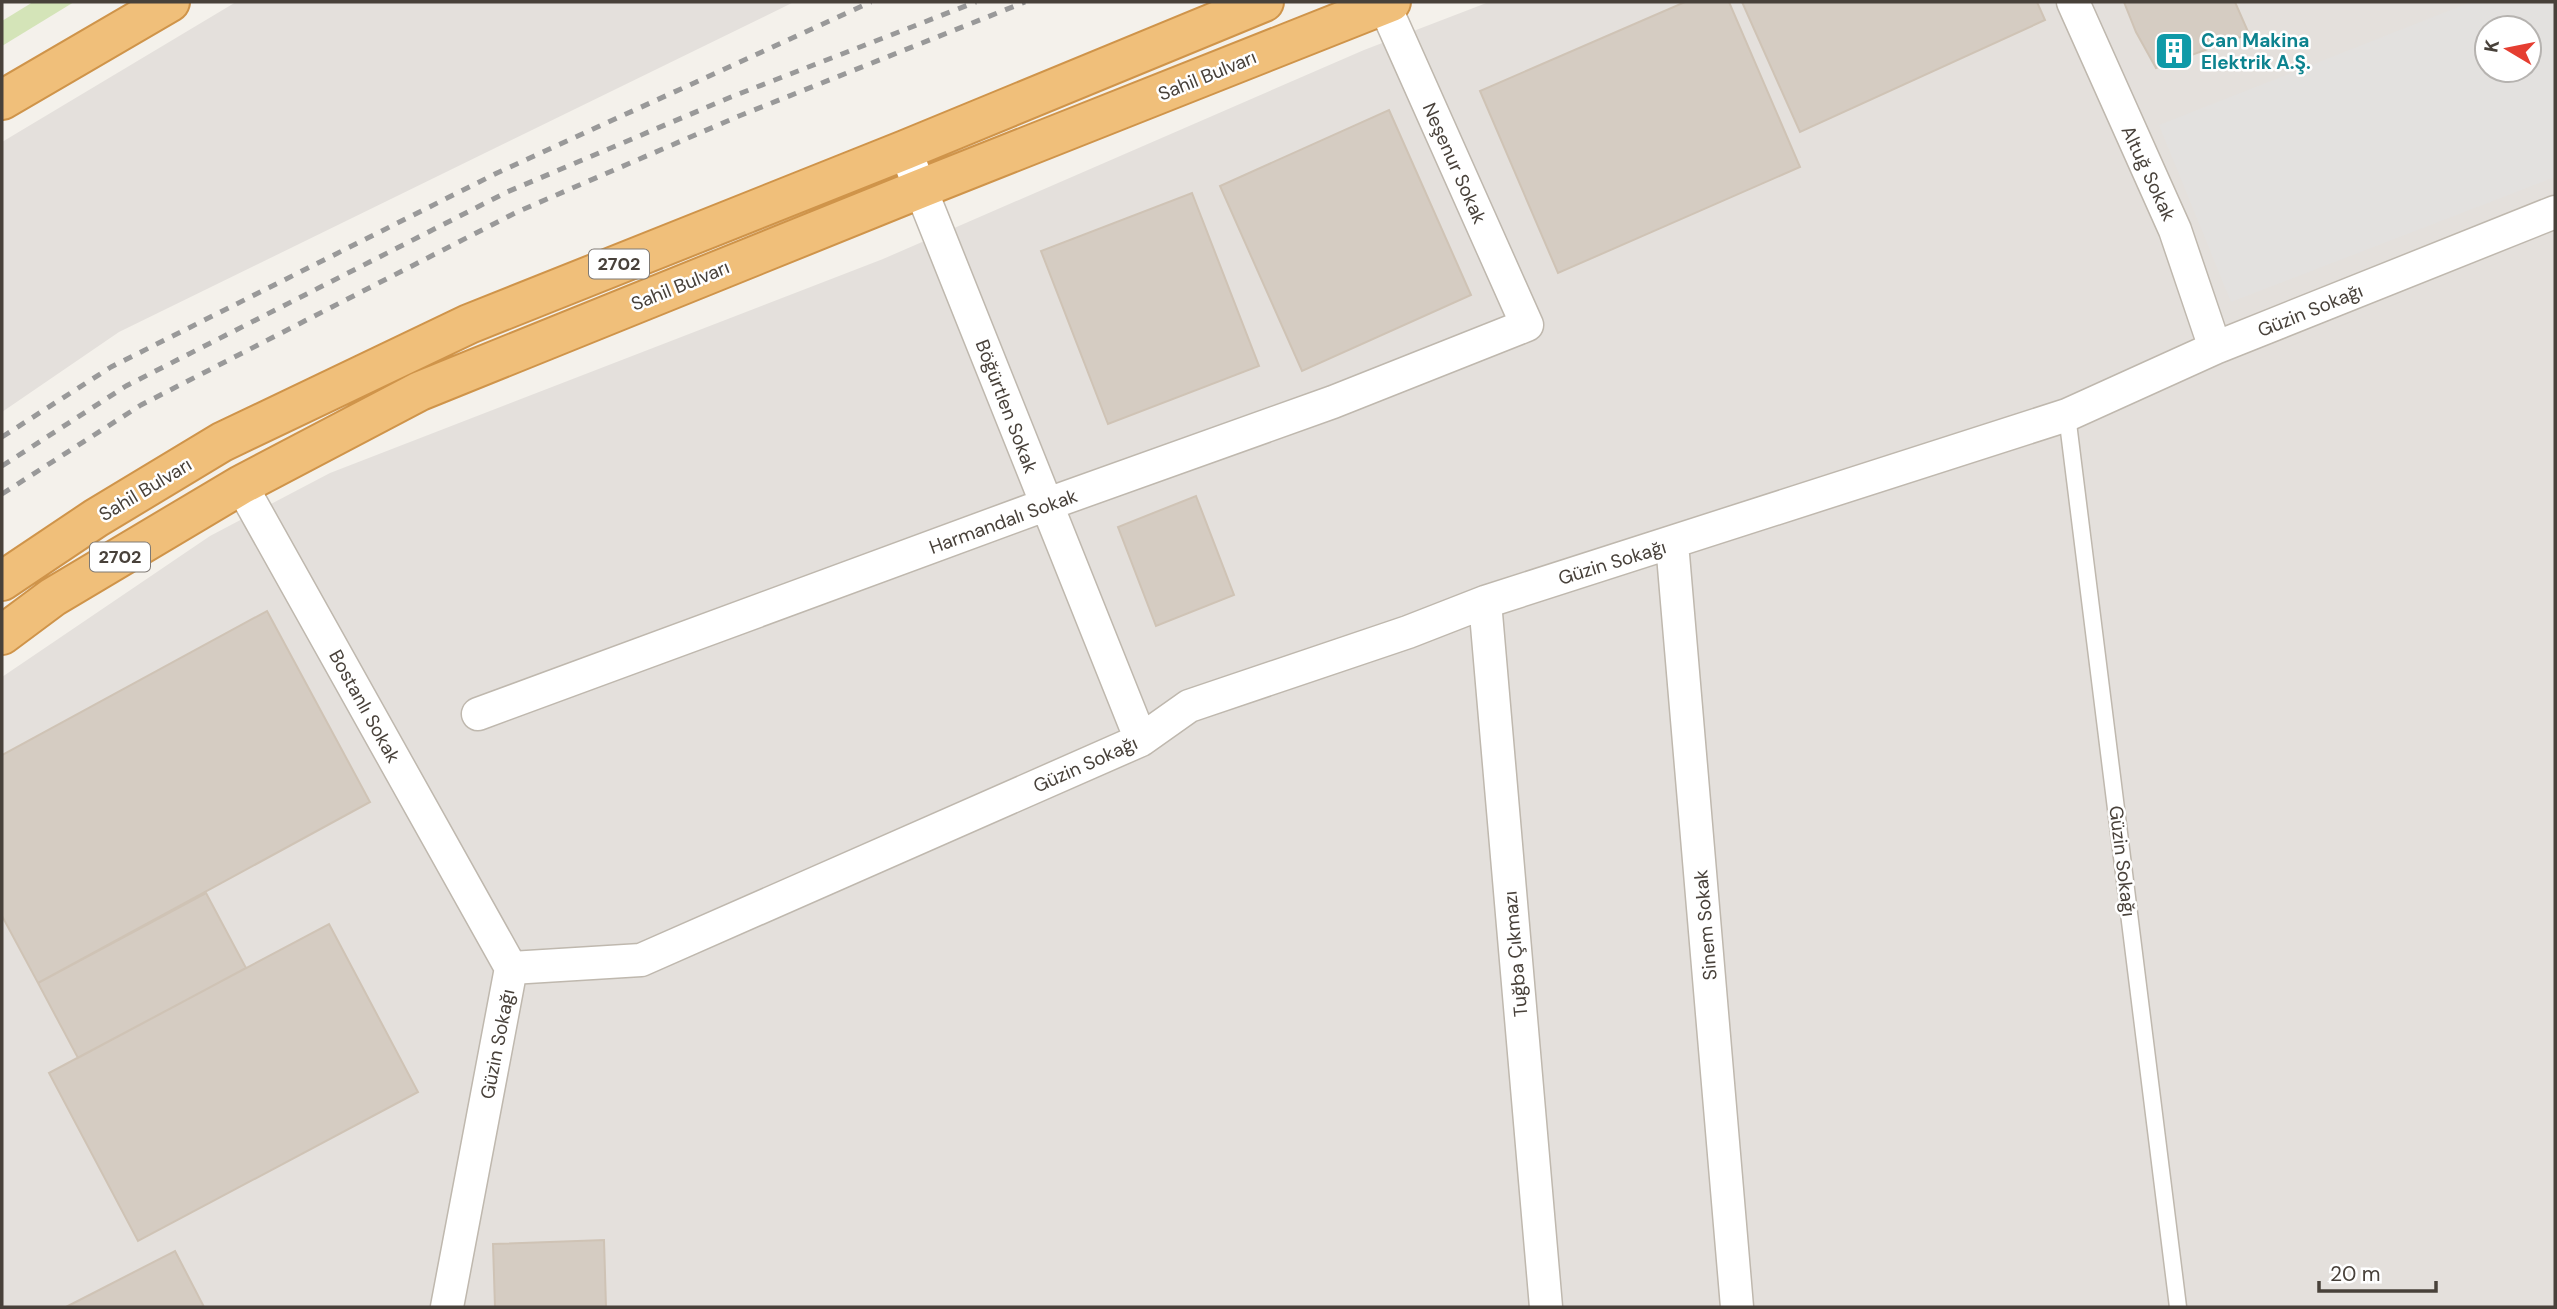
<svg xmlns="http://www.w3.org/2000/svg" width="2557" height="1309" font-family="'DM Sans',sans-serif">
  <style>
    .industrial { fill: #e4e0dc; fill-rule: evenodd }
    .green { fill: #d4e4b8 }
    .parking { fill: #e3e1df; fill-rule: evenodd }
    .building { fill: #d5ccc2; stroke: #cfc3b5; stroke-width: 2 }
    .lines { fill: none; stroke-linecap: round; stroke-linejoin: round }
    .lane-casing { stroke: #bfb8ae; stroke-width: 19 }
    .street-casing { stroke: #bfb8ae; stroke-width: 35 }
    .highway-casing { stroke: #cf944a; stroke-width: 42 }
    .lane { stroke: #fff; stroke-width: 16 }
    .street { stroke: #fff; stroke-width: 32 }
    .highway { stroke: #f0bf7a; stroke-width: 38 }
    .rail { stroke: #999; stroke-width: 5; stroke-dasharray: 9 9; stroke-linecap: butt }
    .labels { text-anchor: middle; stroke-width: 5; stroke-linejoin: round; paint-order: stroke }
    .shield { fill: #fff; stroke: #7f7a75; stroke-width: 2 }
    .shield-label { font-size: 18px; font-weight: bold; fill: #48413a }
    .culture-label { font-size: 19px; font-weight: bold; fill: #0d838f; stroke: #fff; text-anchor: start }
    .street-label { font-size: 19px; fill: #48413a; stroke: #fff }
  </style>
  <rect width="100%" height="100%" fill="#f4f1eb"/>
  <path class="industrial" d="M236,2H794L119,332L2,412V142Z
    M1489,2H2555V1307H2V677L210,536L330,473L883,259L1364,50ZM2487,28H2529V70H2487Z"/>
  <path class="green" d="M33,2H74L2,46V21Z"/>
  <path class="parking" d="M2471,2H2555V177L2231,302L2159,125ZM2487,28H2529V70H2487Z"/>
  <path class="building" d="M1685,2H1729L1800,167L1558,273L1480,91Z
    M1742,2H2037L2045,20L1800,132Z
    M2124,2H2235L2249,34L2156,68L2136,32Z
    M1389,110L1471,295L1302,371L1220,186Z
    M1192,193L1259,366L1108,424L1041,251Z
    M1196,496L1234,595L1156,626L1118,527Z
    M267,611L370,802L38,983L2,916V755Z
    M206,893L246,968L78,1058L38,983Z
    M329,924L418,1092L138,1241L49,1073Z
    M604,1240L606,1307H495L493,1244Z
    M175,1251L204,1307H66Z"/>
  <g class="lines">
    <g class="lane-casing">
      <path id="lane" d="M2067,415L2178,1307"/>
    </g>
    <g class="street-casing">
      <path id="street" d="M2073,2L2175,230L2215,348
        M905,150L1141,740
        M241,485L511,968
        M1672,543L1737,1307
        M1485,602L1546,1307
        M478,714L1045,505L1333,402L1527,325L1383,2
        M511,968L641,960L1141,740L1189,706L1408,632L1485,602L2067,415L2215,348L2555,212
        M447,1307L511,968"/>
    </g>
    <g class="highway-casing">
      <path id="highway" d="M2,100L170,2
        M2,581L96,518L222,442L469,324L905,150L1264,2
        M2,635L53,597L241,485L420,391L922,188L1391,2"/>
    </g>
    <use href="#lane" class="lane"/>
    <use href="#street" class="street"/>
    <use href="#highway" class="highway"/>
    <path class="rail" d="M2,437L111,367L497,173L871,2
      M2,466L126,386L507,192L731,97L976,2
      M2,494L141,405L517,212L739,116L1025,2"/>
  </g>
  <defs>
    <g id="building-square" transform="scale(2.0125)"><rect x="-9" y="-9" width="18" height="18" rx="4" fill="#0f9aa8" stroke="#fff"/><path d="M-4-6H4V6H1V3H-1V6H-4ZM-2.5-4.3h1.7v1.8h-1.7ZM.8-4.3h1.7v1.8H.8ZM-2.5-1h1.7V.8h-1.7ZM.8-1h1.7V.8H.8Z" fill="#fff"/></g>
  </defs>
  <g fill-rule="evenodd">
    <use href="#building-square" x="2174" y="51"/>
  </g>
  <g class="labels">
    <g class="shield">
      <rect x="589" y="249.5" width="60" height="29" rx="5"/>
      <rect x="90" y="542.5" width="60" height="29" rx="5"/>
    </g>
    <g class="shield-label">
      <text x="619" y="270">2702</text>
      <text x="120" y="563">2702</text>
    </g>
    <g class="culture-label">
      <text x="2201" y="47">Can Makina<tspan x="2201" dy="22">Elektrik A.Ş.</tspan></text>
    </g>
    <g class="street-label">
      <text transform="translate(1207 75) rotate(-22)" y="7">Sahil Bulvarı</text>
      <text transform="translate(1455 163) rotate(66)" y="7">Neşenur Sokak</text>
      <text transform="translate(2149 173) rotate(65)" y="7">Altuğ Sokak</text>
      <text transform="translate(680 285) rotate(-22)" y="7">Sahil Bulvarı</text>
      <text transform="translate(2310 310) rotate(-22)" y="7">Güzin Sokağı</text>
      <text transform="translate(1007 406) rotate(69)" y="7">Böğürtlen Sokak</text>
      <text transform="translate(145 489) rotate(-31)" y="7">Sahil Bulvarı</text>
      <text transform="translate(1003 521) rotate(-20)" y="7">Harmandalı Sokak</text>
      <text transform="translate(1612 562) rotate(-17)" y="7">Güzin Sokağı</text>
      <text transform="translate(365 706) rotate(61)" y="7">Bostanlı Sokak</text>
      <text transform="translate(1085 764) rotate(-24)" y="7">Güzin Sokağı</text>
      <text transform="translate(2123 861) rotate(83)" y="7">Güzin Sokağı</text>
      <text transform="translate(1705 925) rotate(-95)" y="7">Sinem Sokak</text>
      <text transform="translate(1515 954) rotate(-95)" y="7">Tuğba Çıkmazı</text>
      <text transform="translate(497 1044) rotate(-79)" y="7">Güzin Sokağı</text>
    </g>
  </g>
  <rect width="2557" height="1309" fill="none" stroke="#48413a" stroke-width="7"/>
  <g transform="translate(2508 49) rotate(280)"><circle r="33" fill="#ffffff" stroke="#b6b3b0" stroke-width="2"/>
  <path d="M0-5L12 26L0 18L-12 26Z" fill="#e53e31"/>
  <text y="-10" font-size="19" font-weight="bold" text-anchor="middle" fill="#48413a">K</text>
  </g>
  <path d="M2319 1281v10h117v-10" fill="none" stroke="#48413a" stroke-width="3.5"/>
  <text x="2330" y="1281" font-size="21" fill="#48413a" stroke="#ffffff" stroke-width="5" paint-order="stroke">20 m</text>
</svg>
